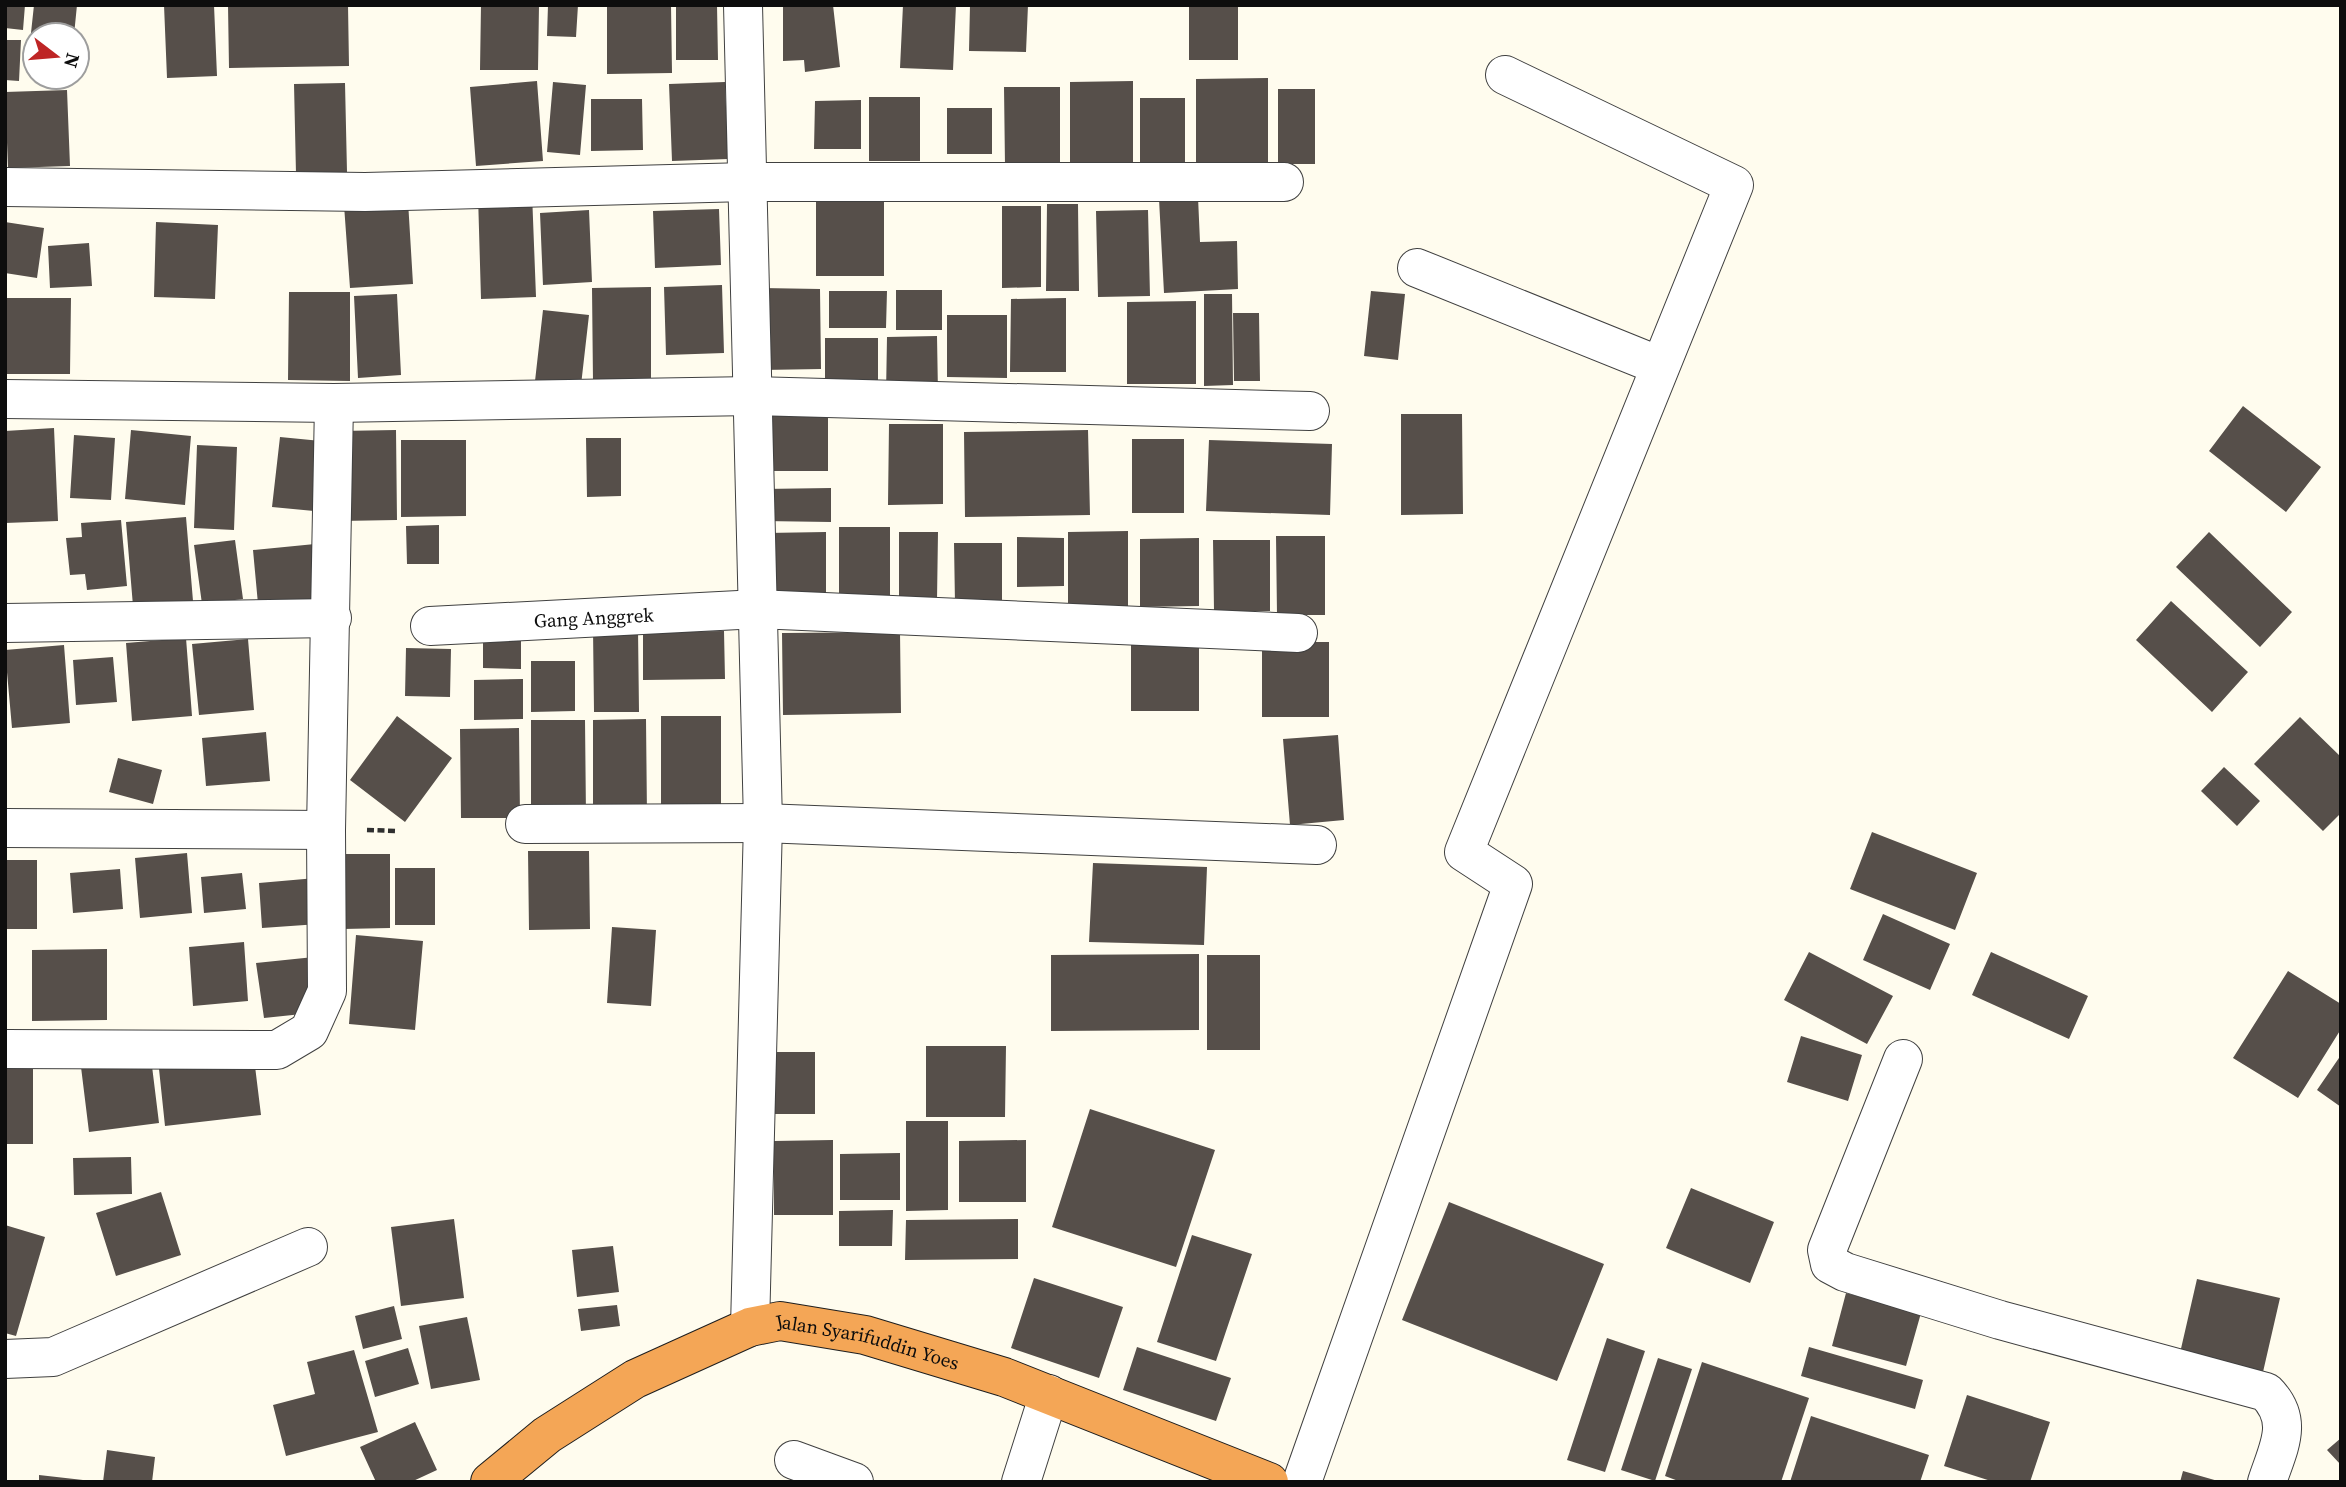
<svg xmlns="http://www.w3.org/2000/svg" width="2346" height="1487" font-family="'Source Serif 4',serif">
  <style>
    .building { fill: #564f4a }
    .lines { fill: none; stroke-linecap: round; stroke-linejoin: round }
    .minor-casing { stroke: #404040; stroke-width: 40 }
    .highway-casing { stroke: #1e1e1e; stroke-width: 40 }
    .path { stroke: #2f2f2f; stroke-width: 4.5; stroke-dasharray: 7 3.5; stroke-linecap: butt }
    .minor { stroke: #fff; stroke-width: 38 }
    .highway { stroke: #f4a656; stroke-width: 38 }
    .labels { text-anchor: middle; stroke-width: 7; stroke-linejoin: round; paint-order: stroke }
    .street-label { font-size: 19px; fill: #0d0d0d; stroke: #fff }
  </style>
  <rect width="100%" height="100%" fill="#fffcee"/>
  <path class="building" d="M5,5H25L23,30L5,28Z
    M34,5H77L74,35H35V71L27,70Z
    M164,5H214L217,76L167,78Z
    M228,5H348L349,66L229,68Z
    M481,5H539L538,70H480Z
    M548,5H578L576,37L547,36Z
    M607,5H671L672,73L607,74Z
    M676,5H717L718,60H676Z
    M783,5H833L840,67L805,72L804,60L783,61Z
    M903,5H956L953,70L900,68Z
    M970,5H1028L1026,52L969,51Z
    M1189,5H1238V60H1189Z
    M5,40H21L19,81L5,80Z
    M1268,78V169H1196V79Z
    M537,81L543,161L476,166L470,87Z
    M1133,81V169H1070V82Z
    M553,82L586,85L580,155L547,152Z
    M725,82L727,133L735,131L728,159L672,161L669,84Z
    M345,83L347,172L296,174L294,84Z
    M1004,87H1060V166H1005Z
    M1278,89H1315V164H1278Z
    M67,90L70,166L8,168L5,92Z
    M869,97H920V161H869Z
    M1140,98H1185V162H1140Z
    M591,99H642L643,150L591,151Z
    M861,100V149H814L815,101Z
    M947,108H992V154H947Z
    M532,193L536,297L481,299L478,195Z
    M1198,197L1200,242L1237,241L1238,289L1164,293L1159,199Z
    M816,200H884V276H816Z
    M408,201L413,284L350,288L344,205Z
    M1047,204H1078L1079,291H1046Z
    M1002,206H1041V287L1002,288Z
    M719,209L721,265L655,268L653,211Z
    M589,210L592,282L543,285L540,213Z
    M1148,210L1150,296L1098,297L1096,211Z
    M5,222L44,228L37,278L5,273Z
    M156,222L218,225L215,299L154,297Z
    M89,243L92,286L50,288L48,246Z
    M722,285L724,353L666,355L664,287Z
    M651,287V381L593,382L592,288Z
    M762,288L820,289L821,369L762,370Z
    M896,290H942V330H896Z
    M829,291H887L886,328H829Z
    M1371,291L1405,294L1398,360L1364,356Z
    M289,292H350V381L288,380Z
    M397,294L401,375L358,378L354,296Z
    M1204,294H1232L1233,385L1204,386Z
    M5,298H71L70,374H5Z
    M1066,298V372H1010L1011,299Z
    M1196,301V384H1127V302Z
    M543,310L589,315L580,394L534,390Z
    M1233,313H1259L1260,381H1234Z
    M947,315H1007V378L947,377Z
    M937,336L938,394H886L887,337Z
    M825,338H878V386H825Z
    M2243,406L2321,467L2286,512L2209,451Z
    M1401,414H1462L1463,514L1401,515Z
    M828,415V471H769L768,416Z
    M889,424H943V504L888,505Z
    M54,428L58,521L5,523V431Z
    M131,430L191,436L185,505L125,499Z
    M396,430L397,520L340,521V431Z
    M1088,430L1090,515L965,517L964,432Z
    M74,435L115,438L111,500L70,498Z
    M280,437L321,441L314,511L272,507Z
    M586,438H621V496L587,497Z
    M1132,439H1184V513H1132Z
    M401,440H466V516L401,517Z
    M1209,440L1332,444L1330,515L1206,511Z
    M197,445L237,447L234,530L194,528Z
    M831,488V522L763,521V489Z
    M186,517L193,601L133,606L126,522Z
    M121,520L127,586L87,590L85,574L70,575L66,538L82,537L81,523Z
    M439,525V564H407L406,526Z
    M839,527H890V599H839Z
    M1128,531V610H1068V532Z
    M826,532V602H766V533Z
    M899,532H938L937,600H899Z
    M2209,532L2292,612L2260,647L2176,567Z
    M1276,536H1325V615H1277Z
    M1017,537L1064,538V586L1017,587Z
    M1199,538V606L1140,607V539Z
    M235,540L243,599L202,604L194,545Z
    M1213,540H1270V611H1214Z
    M954,543H1002V604H955Z
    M315,544L320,599L258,604L253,550Z
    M2171,601L2248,672L2212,712L2136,640Z
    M593,629H638L639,712H594Z
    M724,631L725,679L643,680V632Z
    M900,632L901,713L783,715L782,633Z
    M483,634L521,635V669L483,668Z
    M1199,637V711H1131V638Z
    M186,638L192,716L132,721L126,643Z
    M248,639L254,710L199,715L192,644Z
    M1262,642H1329V717H1262Z
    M64,645L70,723L12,728L5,650Z
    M406,648L451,649L450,697L405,696Z
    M113,657L117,702L76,705L73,660Z
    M531,661H575V711L531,712Z
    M523,679V719L474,720V680Z
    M397,716L452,758L405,822L350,780Z
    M661,716H721V809H661Z
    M2300,717L2341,757V813L2323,831L2254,764Z
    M646,719L647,816H593V720Z
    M531,720H585L586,817L531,818Z
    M519,728L520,818H461L460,729Z
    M266,732L270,781L206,786L202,738Z
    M1338,735L1344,820L1290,825L1283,739Z
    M118,758L162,770L153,804L109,792Z
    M2224,767L2260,801L2237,826L2201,791Z
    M1872,832L1977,873L1955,930L1850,889Z
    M528,851H589L590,929L529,930Z
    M187,853L192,913L140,918L135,858Z
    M342,854H390V928L343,929Z
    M5,860H37V929H5Z
    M1093,863L1207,867L1204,945L1089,942Z
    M395,868H435V925H395Z
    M120,869L123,909L73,913L70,873Z
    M242,873L246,909L204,913L201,877Z
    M316,878L319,924L262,928L259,883Z
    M1883,914L1950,944L1930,990L1863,960Z
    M612,927L656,930L651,1006L607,1003Z
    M356,935L423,941L415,1030L349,1024Z
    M244,942L248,1001L193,1006L189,947Z
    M107,949V1020L32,1021V950Z
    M1809,952L1893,996L1867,1044L1784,1000Z
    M1991,952L2088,996L2069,1039L1972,995Z
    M1199,954V1030L1051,1031V955Z
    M1207,955H1260V1050H1207Z
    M314,957L318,1001L302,1014L264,1018L256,963Z
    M2288,971L2341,1004V1029L2298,1098L2233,1058Z
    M1801,1036L1862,1055L1848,1101L1787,1082Z
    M926,1046H1006L1005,1117H926Z
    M772,1052H815V1114H772Z
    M2341,1055V1107L2317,1090Z
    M151,1058L159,1123L89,1132L81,1067Z
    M254,1058L261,1115L165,1126L159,1069Z
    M5,1063H33V1144H5Z
    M1090,1109L1215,1150L1176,1267L1052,1227Z
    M906,1121H948V1210L906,1211Z
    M833,1140V1215H774V1141Z
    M1026,1140V1202H959V1141Z
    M900,1153V1200H840V1154Z
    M131,1157L132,1194L74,1195L73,1158Z
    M1691,1188L1774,1222L1750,1283L1666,1248Z
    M161,1192L181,1255L116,1276L96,1213Z
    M1449,1202L1604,1264L1557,1381L1402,1320Z
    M893,1210L892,1246H839V1211Z
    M454,1219L464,1298L401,1306L391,1227Z
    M1018,1219V1259L905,1260L906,1220Z
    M5,1225L45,1237L16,1336L5,1333Z
    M1192,1235L1252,1254L1216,1361L1157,1342Z
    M613,1246L619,1292L577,1297L572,1250Z
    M1034,1278L1123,1307L1099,1378L1011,1348Z
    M2197,1279L2280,1298L2263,1372L2180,1353Z
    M1846,1293L1921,1313L1906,1366L1832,1346Z
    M617,1305L620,1326L581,1331L578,1309Z
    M394,1306L402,1339L363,1349L355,1316Z
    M467,1317L480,1380L431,1389L419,1326Z
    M1607,1338L1645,1351L1605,1472L1567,1460Z
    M1137,1347L1231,1378L1216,1421L1123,1390Z
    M1809,1347L1923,1380L1915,1409L1801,1376Z
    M408,1348L419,1384L375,1397L365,1361Z
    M354,1350L378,1432L286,1456L273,1405L315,1394L307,1362Z
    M1658,1358L1692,1369L1655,1481L1621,1470Z
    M1702,1362L1809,1398L1781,1482H1681L1665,1476Z
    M1967,1395L2050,1422L2030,1482H1994L1944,1466Z
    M1811,1416L1929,1455L1920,1482H1790Z
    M415,1422L437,1470L411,1482H376L360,1447Z
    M2341,1438V1465L2327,1450Z
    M107,1450L155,1457L152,1482H103Z
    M2183,1471L2218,1481V1482H2180Z
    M39,1475L83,1480V1482H39Z"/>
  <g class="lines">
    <g class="minor-casing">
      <g id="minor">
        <path d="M743,5L763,823L750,1327"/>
        <path d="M6,187L365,192L747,182H1284"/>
        <path d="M1417,268L1660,366"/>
        <path d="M5,399L334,403L753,396L1310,411"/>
        <path d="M5,623L332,618"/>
        <path id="s1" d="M430,626L758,609L1298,633"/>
        <path d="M525,824L763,823L1317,845"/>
        <path d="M5,828L326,830"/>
        <path d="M5,1049L277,1050L309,1031L327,991L326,830L334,403"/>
        <path d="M1903,1059L1827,1250L1830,1264L1845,1272L2000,1320L2266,1392C2295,1421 2278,1448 2267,1482"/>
        <path d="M5,1359L53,1357L308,1247"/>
        <path d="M794,1460L854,1482"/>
        <path d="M1021,1482L1049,1394"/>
        <path d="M1302,1482L1513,884L1464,852L1734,185L1505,75"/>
      </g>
    </g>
    <g class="highway-casing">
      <g id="highway">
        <path id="s2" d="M490,1482L547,1435L635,1379L750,1327L780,1321L865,1335L1004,1377L1269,1482"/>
      </g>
    </g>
    <path class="path" d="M367,830L398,831"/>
    <use href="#minor" class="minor"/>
    <use href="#highway" class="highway"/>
  </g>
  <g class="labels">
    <g class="street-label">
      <text dy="7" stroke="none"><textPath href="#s1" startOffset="164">Gang Anggrek</textPath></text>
      <text dy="7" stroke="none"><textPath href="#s2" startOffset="425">Jalan Syarifuddin Yoes</textPath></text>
    </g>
  </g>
  <rect width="2346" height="1487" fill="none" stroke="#0d0d0d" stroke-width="14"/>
  <g transform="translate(56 56) rotate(106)"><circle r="33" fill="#ffffff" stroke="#9e9e9e" stroke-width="2"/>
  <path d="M0-5L12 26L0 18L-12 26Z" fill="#be2525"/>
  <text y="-10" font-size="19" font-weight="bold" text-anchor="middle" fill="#0d0d0d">N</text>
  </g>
</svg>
